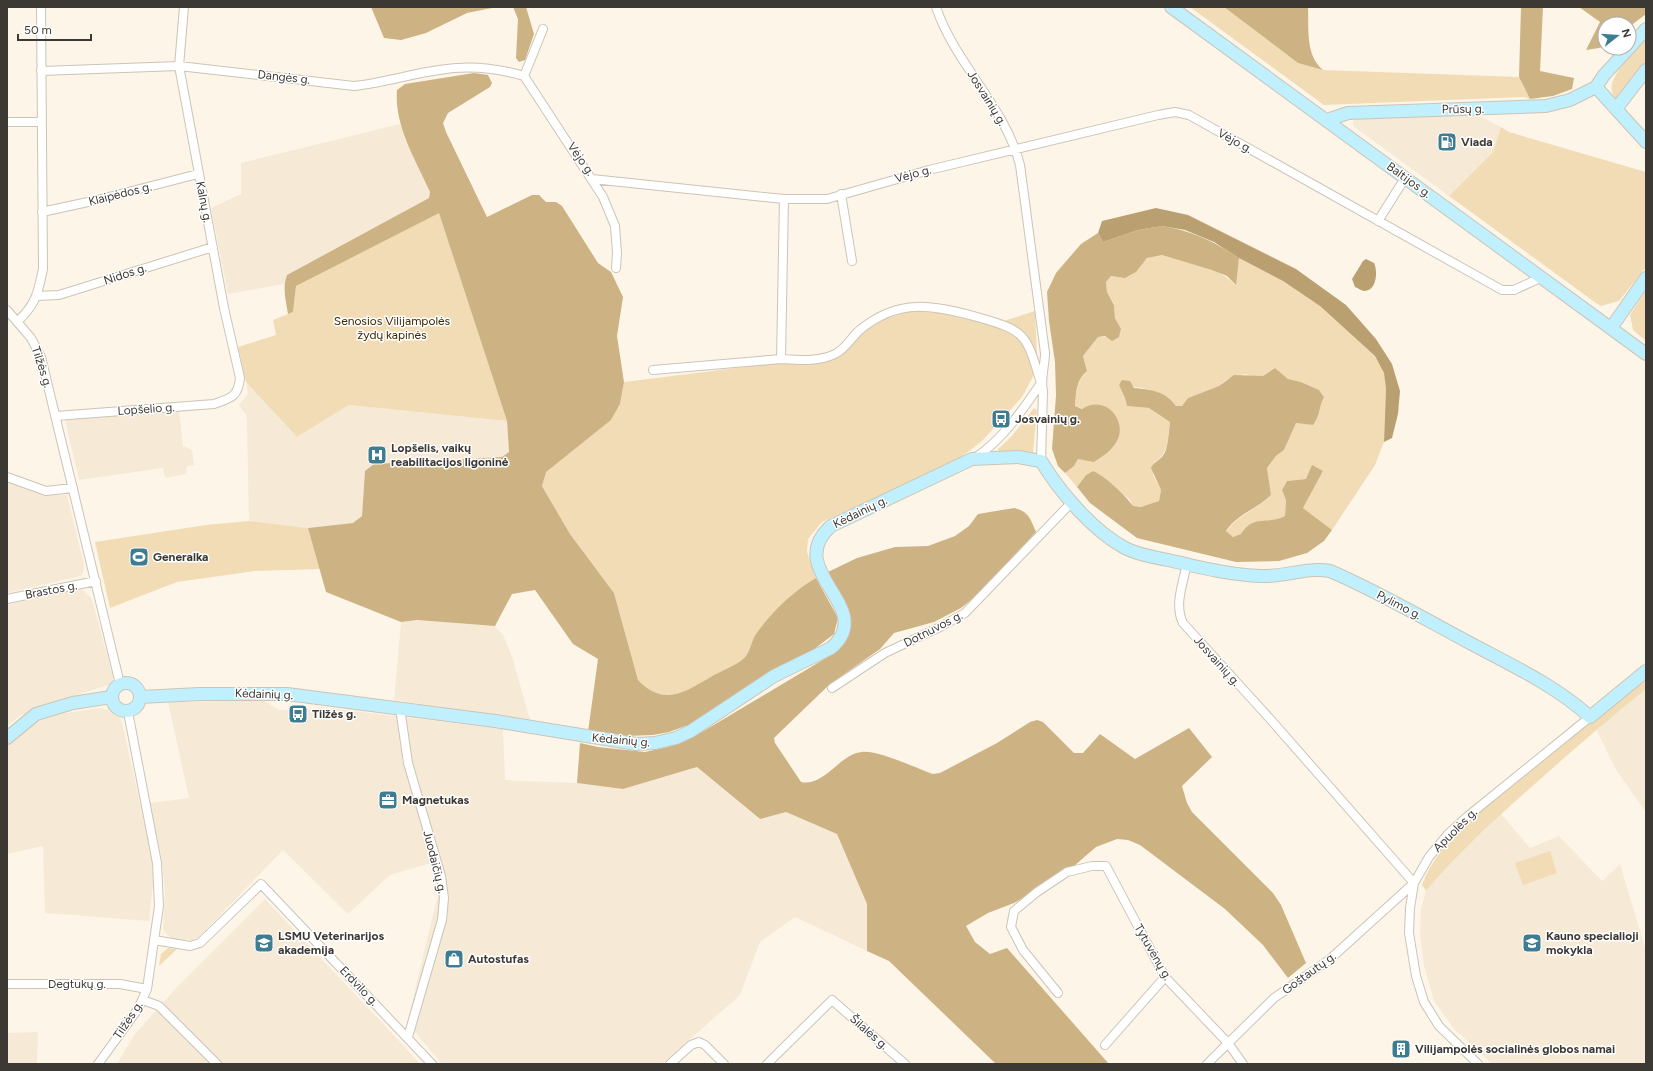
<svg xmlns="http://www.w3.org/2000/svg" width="1653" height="1071" font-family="Figtree,sans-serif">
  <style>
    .built { fill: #f6ead7 }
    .green { fill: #f1dcb6 }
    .forest { fill: #cdb283 }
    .water { fill: #baa071 }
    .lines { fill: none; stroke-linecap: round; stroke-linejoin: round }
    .street-casing { stroke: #cbc4b7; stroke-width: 10 }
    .secondary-casing { stroke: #cbc4b7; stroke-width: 14 }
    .street { stroke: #fff; stroke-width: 8 }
    .secondary { stroke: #c0f0fe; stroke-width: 12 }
    .labels { text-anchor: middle; stroke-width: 3; stroke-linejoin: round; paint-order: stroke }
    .street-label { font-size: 12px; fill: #3c3934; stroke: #fff }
    .poi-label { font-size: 12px; font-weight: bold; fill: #3c3934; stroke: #fff; text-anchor: start }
    .park-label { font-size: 12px; fill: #3b2800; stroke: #fff }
  </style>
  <rect width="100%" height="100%" fill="#fdf6e8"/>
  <path class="built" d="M1478,115L1501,127L1493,152L1449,196L1353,126V121L1355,119H1364Z
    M400,124L430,192L429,198L287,275L284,284L228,294L211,208L241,194V163Z
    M246,382L297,437L349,405L507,421L509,452L502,457L386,463L365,471L362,516L353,523L308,528L249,521L247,425L246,415L239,405L248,394Z
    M179,410L183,446L192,450L194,465L187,466L186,474L165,478L163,468L79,480L65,420Z
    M7,481L44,495H67L84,564V570L81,576L7,593Z
    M79,589L83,590L92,599L113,677L112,684L41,706L20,716L7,726V605Z
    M417,620L495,626L503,635L512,656L530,720L394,700L401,622Z
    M1646,689V812L1616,770L1596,729Z
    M263,700L279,710H305L320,707L503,729L505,780L577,783L623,789L697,767L759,819L786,812L837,834L867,904V951L795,917L760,942L740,995L662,1064H442L407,1023L438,894L431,863L390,875L348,914L283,850L198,938L192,940L173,939L165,933L163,928L165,893L162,861L150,803L189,798L168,702Z
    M99,708L111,710L119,715L122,722L152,858L153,884L149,921L45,913L43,846L7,854V746L35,722L59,714Z
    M1501,814L1530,848L1559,836L1602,881L1620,864L1646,951V1064H1492L1454,1029L1434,1001L1424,966L1420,935L1421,909L1426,891L1450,862Z
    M265,899L406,1048L420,1064H117L135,1034L176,988Z
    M38,1032L37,1064H7V1033Z"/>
  <path class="green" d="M1190,7H1224L1298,63L1323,70L1519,77L1530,99L1523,97L1324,105Z
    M1646,39V65L1618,100C1596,85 1636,51 1646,39Z
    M1501,127L1509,132L1646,172V267L1619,301L1601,306L1596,303L1449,196L1493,152Z
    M439,212L507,421L349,405L297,437L246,382L238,347L276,335L273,320L293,312L296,286Z
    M1162,255C1187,261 1218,266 1235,285L1239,258L1283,281L1320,306L1375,356L1384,373L1386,389L1384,442L1375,465L1332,530L1303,508L1323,471L1310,472L1306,479L1287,481L1282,490L1286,500L1285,516L1277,520L1266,521L1245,528L1241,534L1233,537L1226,532C1238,514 1257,510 1271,495L1267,468L1276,456L1284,450L1296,423L1313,425C1321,414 1318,409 1324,397L1319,390L1301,382L1288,379L1275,368L1263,376L1254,377L1245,374L1226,380L1219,386L1188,398L1182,406H1176C1162,388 1140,388 1119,385L1125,398L1127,406L1149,408L1170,422C1167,438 1170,454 1154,462L1153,475L1161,490L1159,501C1149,506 1143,508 1133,506L1129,499L1093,471L1086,475L1077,487L1065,473L1074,466L1078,459L1086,460L1083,409L1075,406C1076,393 1076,381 1087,371L1083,356L1098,337H1119L1121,329L1115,318L1114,304L1107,292L1106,282L1111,276C1137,280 1131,271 1147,259C1150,256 1158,256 1162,255Z
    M1646,290V341L1633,330L1630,315Z
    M929,308L991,325L1035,311L1037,354L1033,377L1022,397L982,441L955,462L822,522L808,539L807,552L816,578C793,592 772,613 756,635C751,641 750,654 743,659C735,666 723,670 714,675C686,691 665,708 638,680L614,593L570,534L542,486L545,472L611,420L620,404L624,382L775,363L823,362L879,321L913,310Z
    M1034,408L1037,410L1033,453L1008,451L999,452L998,449L1011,437Z
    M249,521L308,528L320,569L255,571L177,582L110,608L95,542L206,525Z
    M1646,680V689C1605,722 1567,755 1528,790C1492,822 1457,854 1426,891L1422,885C1440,837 1489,806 1527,774C1566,742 1606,711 1646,680Z
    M1550,851L1557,873L1523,885L1515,863Z
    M168,948L177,949L159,966L161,954Z"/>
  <path class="forest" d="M371,7H497L467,13L426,33L401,40L384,38Z
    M513,7H526L534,34L525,60L519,62L516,58L518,19Z
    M1224,7H1308C1309,28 1305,55 1323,70L1298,63Z
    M1521,7H1543L1540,71L1574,78L1572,89L1553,96L1530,99L1519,77Z
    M1579,7H1646V14L1629,27V24H1605V47L1586,50L1600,22Z
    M474,73L488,75L492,83L490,87L448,113L443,123L446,132L487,217L532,195H539L546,202H556L562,206L598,263L611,272L623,297L617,336L624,382L620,404L611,420L546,472L542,486L570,534L614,593L638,680C665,708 686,691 714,675C723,670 735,666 743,659C750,654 751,641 756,634C772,612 792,592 816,578L838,618L834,634L809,653L745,688L688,725L669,732L653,735L626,736L588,732L598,659L573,644L535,590L512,594L495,626L417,620L401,622L326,592L308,528L353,523L362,516L365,471L374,464L502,457L509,452L507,421L439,213L296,286L293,312L288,314C286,301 282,288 287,275L429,198L430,192C416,160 394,126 397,90L405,84Z
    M1162,226C1193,231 1213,241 1239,258L1236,285L1227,276L1212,270L1162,255L1147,258L1136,272L1125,278L1111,276L1106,282L1107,292L1114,305L1115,318L1121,329L1119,337L1112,341L1105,336L1098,337L1083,356L1087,371C1076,380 1076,392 1075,406L1082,409C1107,393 1130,424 1115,444C1110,452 1101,457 1094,462L1078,459L1074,466L1065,473L1058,466L1052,449L1056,395L1055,362L1049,321L1047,292L1056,273L1081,244L1098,233L1103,242L1138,230Z
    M1275,368L1288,379L1301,382L1319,390L1324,397C1318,409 1321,414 1313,425L1296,423L1284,450L1276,456L1267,468L1271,495C1257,509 1237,514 1226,531L1233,537L1241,534C1253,514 1268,525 1285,516L1286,500L1282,490L1287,481L1306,479L1312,465L1323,471L1303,508L1332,530L1324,541L1307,553L1279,561L1236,562L1137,538L1090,503L1077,487L1086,475L1093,471C1105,476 1125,495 1133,506L1141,507L1159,501L1161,490L1151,468C1154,461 1161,460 1164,454C1168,449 1169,430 1170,422L1149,408L1127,406L1125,398L1119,385L1122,380L1130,381L1134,388C1152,390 1165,391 1176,406H1182L1188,398L1219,386L1234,375L1263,376Z
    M1014,508C1029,512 1030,518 1036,532L977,595L961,608L934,622L894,633L880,649L830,684L774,738L775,743L801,782C825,787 839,754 862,752C878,750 916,768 933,774L940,773L997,743L1030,722L1037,720L1043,722L1074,753H1083L1100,734L1135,759L1189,728L1212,757L1182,786L1187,803L1192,812L1273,893L1281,905L1306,963L1288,978L1263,945L1225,909L1140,845L1128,840L1117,839L1096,847L1067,872L1014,903L988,913L966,926L975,942L990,954L1007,948L1109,1064H996L889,961L867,951V904L837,834L786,812L760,819L697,767L623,789L577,783L580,743L598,747L645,752L668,747L702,732L831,655C864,620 847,609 828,572L857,558L895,547L928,546L955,536L969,526L978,514Z"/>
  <path class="water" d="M1156,208L1188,215L1296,269L1346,305L1376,339L1392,364L1400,391L1398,414L1392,438L1384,442L1386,389L1384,373L1375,356L1320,306L1283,281L1239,258L1214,242L1185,230L1162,226L1138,230L1103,242L1098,233L1102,221Z
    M1366,259L1374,263C1378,271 1377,291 1364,291C1362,291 1358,288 1355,287L1352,279L1363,261Z"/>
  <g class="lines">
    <g class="street-casing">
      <path id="street" d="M936,7C955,64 1005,106 1020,165L1045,353C1045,366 1040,379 1043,391L1041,461
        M543,29L524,76L603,197L615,226L617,253L616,268
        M41,71L179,66L354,86C383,83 410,74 439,70C467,65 497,68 524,76
        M7,122H41
        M592,179L784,199H827L929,170L1158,115L1175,112L1189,115L1502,290H1514L1540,278
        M841,194L852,261
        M42,212L97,200L198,174
        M1378,221L1405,178
        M37,296L59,295L213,247
        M7,310L31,338L41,357L120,684
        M18,321C36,304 38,293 43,269L41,7
        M781,359C799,360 818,362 835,354C846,349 852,336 861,329C899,298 934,305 977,317C1027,331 1026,334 1041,383C1022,411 1003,439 975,458
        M653,370L781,359L784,199
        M56,416L214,404C231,398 238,397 240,378L224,308L179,66L184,7
        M7,477L46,491L73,488
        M1187,564C1183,583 1174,605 1183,623L1271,720L1414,883L1329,960L1274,998L1207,1064
        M7,599L96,581
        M832,688L885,653L940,627L965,613L1072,502
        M400,708L408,763L441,876L444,898L442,920L408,1037
        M154,940L190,946L200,943L261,884L432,1064
        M7,984H120L147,989
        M1058,993L1023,950L1011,927L1014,911L1037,892L1067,872L1092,866H1106L1165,977L1228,1043L1243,1064
        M143,1000L159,1006L217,1064
        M1105,1045L1165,977
        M98,1064L138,1009L147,989L159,906L157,863L128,712
        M670,1064L691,1045L699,1042L705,1045L724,1064
        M767,1064L832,1000L905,1064
        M1478,1064L1439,1026L1424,1002L1416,976L1409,933L1410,908L1414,883L1429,857L1448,834L1468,816L1590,717"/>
    </g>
    <g class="secondary-casing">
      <path id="secondary" d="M1171,7L1646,354
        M1629,48L1646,29
        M1596,87L1646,142
        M1616,109L1646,70
        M1327,120L1348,113L1546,106L1570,100L1596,87L1604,75L1629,48
        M1611,328L1646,278
        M112 697a14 14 0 1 1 28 0a14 14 0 1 1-28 0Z
        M140,697L200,694H287L495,721L636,744L655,743L676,738L691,731L774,676L831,648C879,607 781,571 831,526L972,459L1018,457L1041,461C1060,492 1092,530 1125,548C1138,555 1154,557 1168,560C1198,567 1230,575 1261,576C1285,577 1306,567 1330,571C1377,591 1423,618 1468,642C1509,664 1555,685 1590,717L1646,671
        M7,738L36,714L73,703L111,697"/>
    </g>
    <use href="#street" class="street"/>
    <use href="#secondary" class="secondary"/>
  </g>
  <defs>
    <g id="fuel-square" transform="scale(1)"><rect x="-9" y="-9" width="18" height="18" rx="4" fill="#3e7c92" stroke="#fff"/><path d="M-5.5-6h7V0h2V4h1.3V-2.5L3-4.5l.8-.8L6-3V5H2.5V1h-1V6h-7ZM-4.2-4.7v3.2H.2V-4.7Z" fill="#fff"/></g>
    <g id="bus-square" transform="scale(1)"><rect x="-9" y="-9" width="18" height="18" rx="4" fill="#3e7c92" stroke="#fff"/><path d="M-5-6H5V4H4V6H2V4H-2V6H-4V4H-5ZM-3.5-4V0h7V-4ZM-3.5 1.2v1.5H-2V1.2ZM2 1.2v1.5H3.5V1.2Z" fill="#fff"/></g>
    <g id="hospital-square" transform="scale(1)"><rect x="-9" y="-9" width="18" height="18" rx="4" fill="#3e7c92" stroke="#fff"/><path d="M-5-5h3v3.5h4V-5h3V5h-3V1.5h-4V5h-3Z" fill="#fff"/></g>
    <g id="stadium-square" transform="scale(1)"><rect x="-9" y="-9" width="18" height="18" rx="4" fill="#3e7c92" stroke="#fff"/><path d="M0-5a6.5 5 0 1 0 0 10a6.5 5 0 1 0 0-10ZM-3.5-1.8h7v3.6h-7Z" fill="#fff"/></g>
    <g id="office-square" transform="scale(1)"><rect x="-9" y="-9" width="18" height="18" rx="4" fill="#3e7c92" stroke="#fff"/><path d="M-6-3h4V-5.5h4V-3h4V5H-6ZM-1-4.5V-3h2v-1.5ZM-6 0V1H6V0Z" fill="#fff"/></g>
    <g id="university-square" transform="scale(1)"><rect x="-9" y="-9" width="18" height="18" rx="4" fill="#3e7c92" stroke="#fff"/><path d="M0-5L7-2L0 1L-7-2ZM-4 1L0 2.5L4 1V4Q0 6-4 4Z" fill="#fff"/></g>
    <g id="school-square" transform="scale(1)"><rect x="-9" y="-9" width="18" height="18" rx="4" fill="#3e7c92" stroke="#fff"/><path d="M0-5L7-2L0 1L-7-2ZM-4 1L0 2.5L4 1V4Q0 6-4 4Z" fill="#fff"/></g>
    <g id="shop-square" transform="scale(1)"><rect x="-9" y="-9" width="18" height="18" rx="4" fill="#3e7c92" stroke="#fff"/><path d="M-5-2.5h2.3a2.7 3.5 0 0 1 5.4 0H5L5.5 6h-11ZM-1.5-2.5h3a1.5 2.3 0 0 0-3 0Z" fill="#fff"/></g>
    <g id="building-square" transform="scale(1)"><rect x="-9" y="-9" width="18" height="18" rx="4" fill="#3e7c92" stroke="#fff"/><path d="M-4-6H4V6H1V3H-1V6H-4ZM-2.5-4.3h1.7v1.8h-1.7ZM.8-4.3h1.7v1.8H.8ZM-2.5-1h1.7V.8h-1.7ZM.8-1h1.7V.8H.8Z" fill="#fff"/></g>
  </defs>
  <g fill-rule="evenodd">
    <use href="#fuel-square" x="1447" y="142"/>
    <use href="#bus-square" x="1001" y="419"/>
    <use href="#hospital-square" x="377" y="455"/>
    <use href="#stadium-square" x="139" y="557"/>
    <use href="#bus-square" x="298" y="714"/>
    <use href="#office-square" x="388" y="800"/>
    <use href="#university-square" x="264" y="943"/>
    <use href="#school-square" x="1532" y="943"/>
    <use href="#shop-square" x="454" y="959"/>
    <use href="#building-square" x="1401" y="1049"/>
  </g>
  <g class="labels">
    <g class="street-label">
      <text transform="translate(284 77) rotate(6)" y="4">Dangės g.</text>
      <text transform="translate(987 98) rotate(58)" y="4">Josvainių g.</text>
      <text transform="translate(1463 109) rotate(-1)" y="4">Prūsų g.</text>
      <text transform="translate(1235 141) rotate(29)" y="4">Vėjo g.</text>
      <text transform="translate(581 159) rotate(55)" y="4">Vėjo g.</text>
      <text transform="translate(913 174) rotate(-15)" y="4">Vėjo g.</text>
      <text transform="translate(1409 180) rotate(36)" y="4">Baltijos g.</text>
      <text transform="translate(120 194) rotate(-14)" y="4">Klaipėdos g.</text>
      <text transform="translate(204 202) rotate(79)" y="4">Kalnų g.</text>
      <text transform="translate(125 274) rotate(-18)" y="4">Nidos g.</text>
      <text transform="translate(42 367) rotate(72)" y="4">Tilžės g.</text>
      <text transform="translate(146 409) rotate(-4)" y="4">Lopšelio g.</text>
      <text transform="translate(860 512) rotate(-26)" y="4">Kėdainių g.</text>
      <text transform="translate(51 590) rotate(-11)" y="4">Brastos g.</text>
      <text transform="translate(1399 605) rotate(27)" y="4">Pylimo g.</text>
      <text transform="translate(933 629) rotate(-27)" y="4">Dotnuvos g.</text>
      <text transform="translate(1217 661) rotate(48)" y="4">Josvainių g.</text>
      <text transform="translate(264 694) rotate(2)" y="4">Kėdainių g.</text>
      <text transform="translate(621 740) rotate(5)" y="4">Kėdainių g.</text>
      <text transform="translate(1455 830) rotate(-45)" y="4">Apuolės g.</text>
      <text transform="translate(435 862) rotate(76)" y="4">Juodaičių g.</text>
      <text transform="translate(1153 952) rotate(60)" y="4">Tytuvėnų g.</text>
      <text transform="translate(1309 973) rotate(-36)" y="4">Goštautų g.</text>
      <text x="77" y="988">Degtukų g.</text>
      <text transform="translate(359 986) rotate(46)" y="4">Erdvilo g.</text>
      <text transform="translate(128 1020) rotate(-56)" y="4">Tilžės g.</text>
      <text transform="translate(869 1032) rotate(41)" y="4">Šilalės g.</text>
    </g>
    <g class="poi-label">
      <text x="1461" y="146">Viada</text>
      <text x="1015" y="423">Josvainių g.</text>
      <text x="391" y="452">Lopšelis, vaikų<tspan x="391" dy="14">reabilitacijos ligoninė</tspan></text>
      <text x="153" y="561">Generalka</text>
      <text x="312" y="718">Tilžės g.</text>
      <text x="402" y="804">Magnetukas</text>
      <text x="278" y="940">LSMU Veterinarijos<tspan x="278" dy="14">akademija</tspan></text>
      <text x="1546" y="940">Kauno specialioji<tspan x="1546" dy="14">mokykla</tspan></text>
      <text x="468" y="963">Autostufas</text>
      <text x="1415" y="1053">Vilijampolės socialinės globos namai</text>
    </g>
    <g class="park-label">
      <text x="392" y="325">Senosios Vilijampolės<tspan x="392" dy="14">žydų kapinės</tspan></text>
    </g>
  </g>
  <rect width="1653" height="1071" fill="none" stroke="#3c3934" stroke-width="16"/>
  <g transform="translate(1617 36) rotate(73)"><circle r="19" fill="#ffffff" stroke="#b1b0ae"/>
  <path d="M0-3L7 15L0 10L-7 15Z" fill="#3e7c92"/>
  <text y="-6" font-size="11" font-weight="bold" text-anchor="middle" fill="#3c3934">N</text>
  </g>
  <path d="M18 34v6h73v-6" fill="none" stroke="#3c3934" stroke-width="2"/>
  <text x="24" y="34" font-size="12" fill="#3c3934" stroke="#ffffff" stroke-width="3" paint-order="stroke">50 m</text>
</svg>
